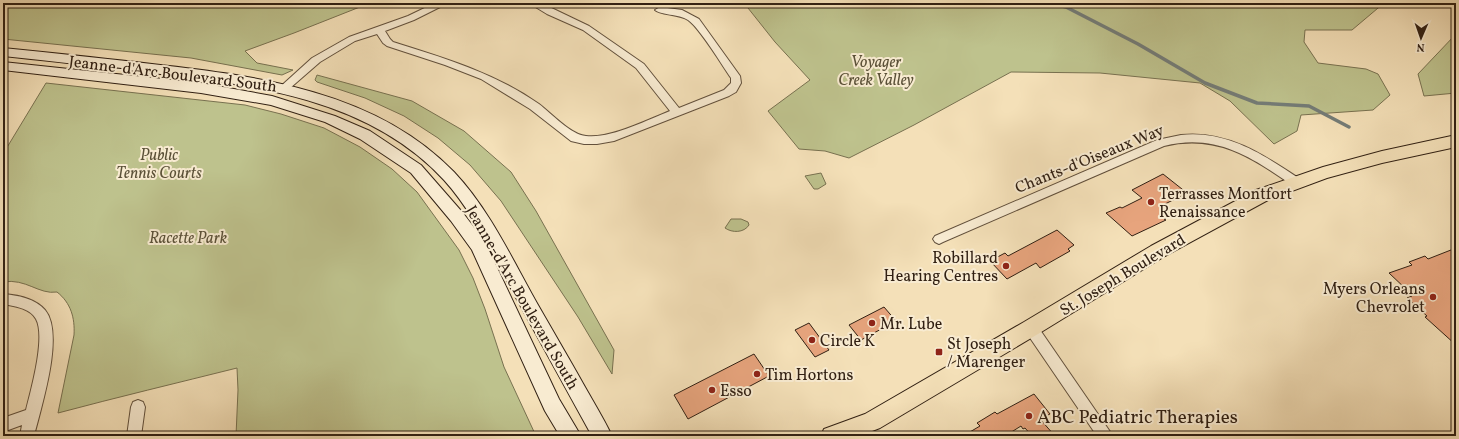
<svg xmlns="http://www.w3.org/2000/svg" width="1459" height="439" font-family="Vollkorn,serif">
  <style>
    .green { fill: #bec28d; stroke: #787150 }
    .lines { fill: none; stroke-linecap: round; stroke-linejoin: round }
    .stream { stroke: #747c77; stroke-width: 3.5 }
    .building { fill: #e7a47d; stroke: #312013 }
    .street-casing { stroke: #62503c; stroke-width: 2 }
    .secondary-casing { stroke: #312013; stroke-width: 2 }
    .primary-casing { stroke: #312013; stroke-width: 2 }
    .street { fill: #f8ebd1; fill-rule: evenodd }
    .secondary { fill: #f8ebd1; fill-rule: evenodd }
    .primary { fill: #f4e0b8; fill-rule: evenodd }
    .poi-dot { fill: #8f2418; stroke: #f8ebd1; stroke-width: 1.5 }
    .labels { text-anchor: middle; stroke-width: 4; stroke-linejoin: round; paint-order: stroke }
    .park-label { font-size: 16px; font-style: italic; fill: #5b5138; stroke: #f8ebd1 }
    .street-label { font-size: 16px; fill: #312013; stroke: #f8ebd1 }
    .poi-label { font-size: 16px; fill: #312013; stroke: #f8ebd1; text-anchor: start }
    .near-poi-label { font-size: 19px; fill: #312013; stroke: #f8ebd1; text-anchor: start }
  </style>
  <rect width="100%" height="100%" fill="#f4e0b8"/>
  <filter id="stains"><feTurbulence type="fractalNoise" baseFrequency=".005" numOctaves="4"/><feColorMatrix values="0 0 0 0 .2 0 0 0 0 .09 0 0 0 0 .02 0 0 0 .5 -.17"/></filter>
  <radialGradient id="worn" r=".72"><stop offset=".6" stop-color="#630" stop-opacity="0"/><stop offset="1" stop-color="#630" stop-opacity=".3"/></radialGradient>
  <path class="green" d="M3,3H370L294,33L245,51L257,63L293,70L282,75L191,58L3,39Z
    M744,3H1384L1352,30H1305L1304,42L1318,63L1366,69L1378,74L1390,95L1373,110L1301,115L1297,131L1274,144L1230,101L1200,83L1100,73L1011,72L914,125L849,158L825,151L799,149L768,111L810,80L775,42Z
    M1455,35L1456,93L1424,96L1418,74Z
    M317,75L412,101L464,131L511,172L536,211L614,350L612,374L578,317L501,201L470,165L438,138L404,116L365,98L317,82L315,80Z
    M46,83L245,105L281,114L324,128L360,147L392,169L417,192L459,250L473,278L485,309L504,367L536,436H236L238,390L237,368C177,383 118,397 58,413L74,335C75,318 71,303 57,292C39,295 26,278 3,282V154Z
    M821,173L826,184L818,189H814L805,176Z
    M731,219H741L748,222L749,225C744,233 732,233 725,228Z"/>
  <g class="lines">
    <path class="stream" d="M1050,3L1066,7L1138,44L1205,83L1257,103L1309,106L1349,127"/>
  </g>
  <path class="building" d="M1163,174L1187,193L1161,206L1172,215L1164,219L1166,220L1132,236L1106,213L1120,207L1122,208L1142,198L1132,190Z
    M1057,230L1074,245L1068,249L1070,251L1040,268L1036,263L1007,279L990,261L1005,253L1008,256Z
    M1456,248V345L1425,317L1427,316L1407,298L1412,296L1405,290H1407L1389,273L1412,265L1409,262L1425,256L1428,259Z
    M884,307L896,321L861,340L849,325Z
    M809,323L829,350L815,357L795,330Z
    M754,354L769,376L688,419L674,395Z
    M1034,394L1050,414L1040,419L1055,436H1032L1025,428L1023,429L1021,426L1005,436H963L980,426L977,423L995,412L997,414Z"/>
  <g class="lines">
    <g class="street-casing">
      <path id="street" d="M435,3H448L414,20L385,31L390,39L393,42C444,58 495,73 539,104C551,113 571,135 586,136C610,139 647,120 670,111L636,68L583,30L547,14L529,3H541L589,26L644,64L679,108L724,90L731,83V78C722,65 699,27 688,20C679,14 660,15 655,10L660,7L682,10L699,19L740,76L741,83L736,92L729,96L614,141L597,144H584L571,141L530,109L481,79L445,65L387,46L383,43L377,34L355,41L320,62L289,89H281L280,87L312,58L349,37L408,16Z
        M1181,135C1227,130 1264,155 1300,179L1302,182L1300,185L1296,186L1292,185C1251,157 1216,133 1164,146L943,242L939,244L935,242L933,239L935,236L1157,140Z
        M3,294C17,295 36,299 45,310C65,334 41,407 34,436H20L22,425L3,432V418L26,410C31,390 46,337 36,319C30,308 14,306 3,304Z
        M1031,322L1036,324L1113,436H1097L1026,332L1024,328L1026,324Z
        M138,400L143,402L145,407L141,436H127L131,407L133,402Z"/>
    </g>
    <g class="secondary-casing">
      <path id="secondary" d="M3,48C53,53 102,58 152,64C258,76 376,91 454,172C490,210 513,261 538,305C554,333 570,360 585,387C594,403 604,419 612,436H592C566,389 540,342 514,294C493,256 474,213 444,180C369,99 255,85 152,73C102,67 53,61 3,56Z
        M3,62L201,83L272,96L335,116L370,131L421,165L463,213L485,242L559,399L581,436H560L545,411L472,250L451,221L411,173L360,139L325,122L271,105L201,93L3,70Z"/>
    </g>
    <g class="primary-casing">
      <path id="primary" d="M1456,135V147L1382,163L1327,178L1268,200L1165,256L1038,334L880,428L859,436H821L824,429L865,414L1024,322L1151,246L1256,190L1323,167L1382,151Z"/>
    </g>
    <use href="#street" class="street"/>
    <use href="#secondary" class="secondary"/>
    <use href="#primary" class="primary"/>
  </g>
  <g class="poi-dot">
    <circle cx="1151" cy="202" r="4"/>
    <circle cx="1006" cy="266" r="4"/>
    <circle cx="1433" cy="297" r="4"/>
    <circle cx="872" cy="323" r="4"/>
    <circle cx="812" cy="340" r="4"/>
    <rect x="935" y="348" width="8" height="8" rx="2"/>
    <circle cx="757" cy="374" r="4"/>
    <circle cx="712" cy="390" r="4"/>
    <circle cx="1029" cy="416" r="4"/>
  </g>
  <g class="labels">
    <g class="park-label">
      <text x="876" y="67">Voyager<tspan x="876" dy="18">Creek Valley</tspan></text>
      <text x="159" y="160">Public<tspan x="159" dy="18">Tennis Courts</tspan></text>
      <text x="188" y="243">Racette Park</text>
    </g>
    <g class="street-label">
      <text transform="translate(173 73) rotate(7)" y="6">Jeanne-d'Arc Boulevard South</text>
      <text transform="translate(1089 158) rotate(-22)" y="6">Chants-d'Oiseaux Way</text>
      <text transform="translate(1122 274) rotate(-31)" y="6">St. Joseph Boulevard</text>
      <text transform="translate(523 297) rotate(60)" y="6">Jeanne-d'Arc Boulevard South</text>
    </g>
    <g class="poi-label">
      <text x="1159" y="199">Terrasses Montfort<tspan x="1159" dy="18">Renaissance</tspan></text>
      <text x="998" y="263" text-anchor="end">Robillard<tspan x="998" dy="18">Hearing Centres</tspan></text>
      <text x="1425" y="294" text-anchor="end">Myers Orleans<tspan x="1425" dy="18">Chevrolet</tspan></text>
      <text x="880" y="329">Mr. Lube</text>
      <text x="820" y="346">Circle K</text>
      <text x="947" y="349">St Joseph<tspan x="947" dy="18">/ Marenger</tspan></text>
      <text x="765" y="380">Tim Hortons</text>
      <text x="720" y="396">Esso</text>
    </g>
    <g class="near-poi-label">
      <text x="1037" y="423">ABC Pediatric Therapies</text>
    </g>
  </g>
  <rect width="1459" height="439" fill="none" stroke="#f4e0b8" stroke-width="16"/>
  <rect x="4" y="4" width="1451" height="431" fill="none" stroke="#312013" stroke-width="2"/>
  <rect x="8" y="8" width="1443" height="423" fill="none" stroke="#312013"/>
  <g transform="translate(1421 38) rotate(182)" stroke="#f8ebd1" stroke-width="3" paint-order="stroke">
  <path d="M0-3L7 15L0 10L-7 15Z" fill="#312013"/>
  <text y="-6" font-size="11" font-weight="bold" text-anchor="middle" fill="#312013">N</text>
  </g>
  <rect width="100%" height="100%" filter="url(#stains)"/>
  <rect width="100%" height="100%" fill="url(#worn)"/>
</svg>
